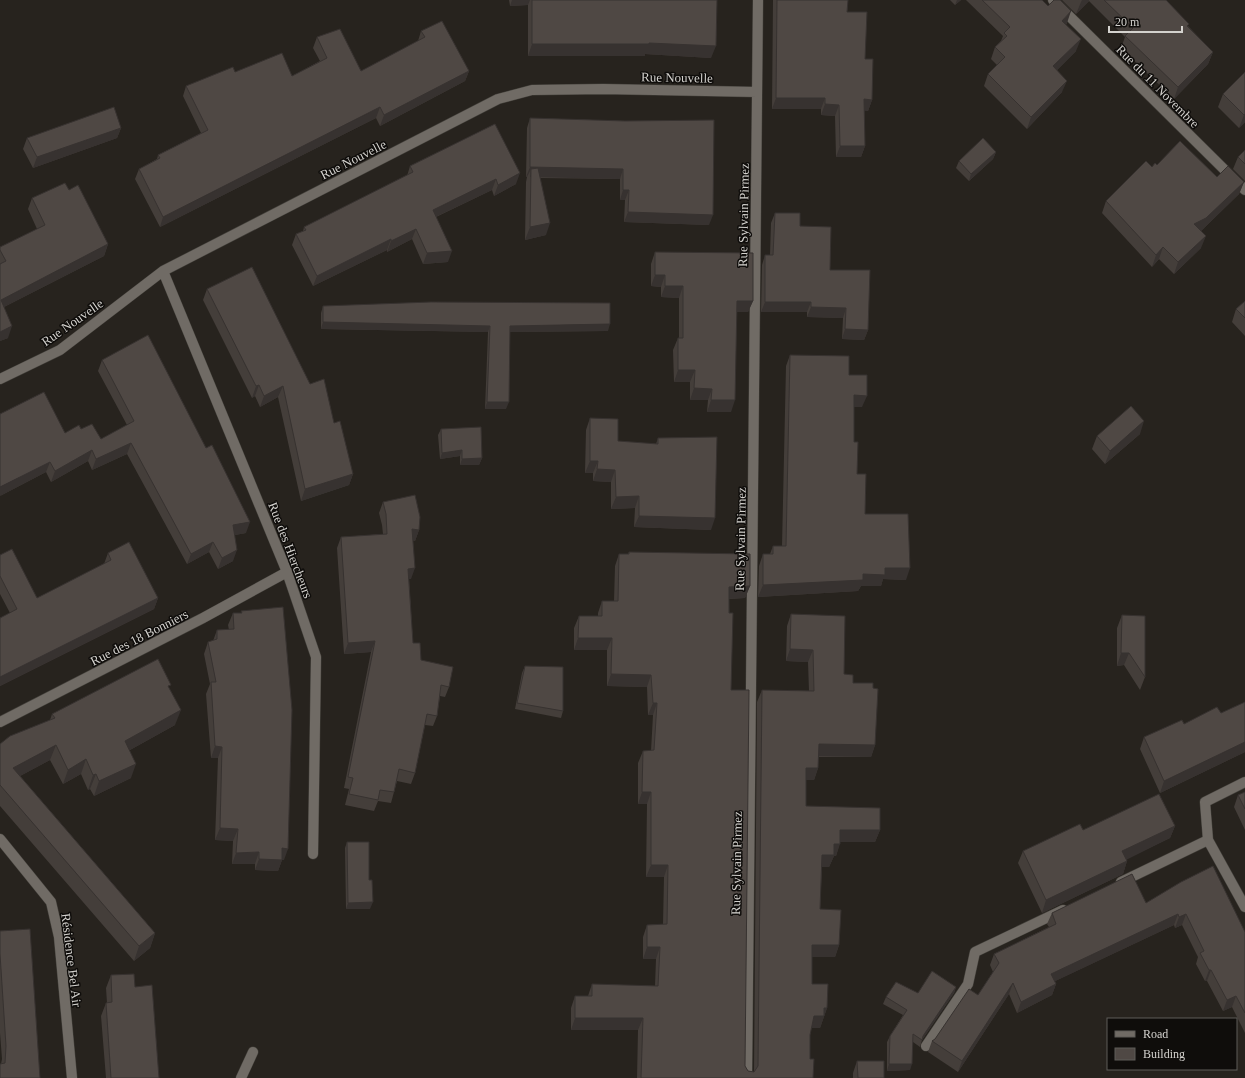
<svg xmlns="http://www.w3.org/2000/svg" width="1245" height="1078" font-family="Georgia,serif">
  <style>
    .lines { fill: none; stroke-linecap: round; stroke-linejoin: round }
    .minor-casing { stroke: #43403b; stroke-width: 11 }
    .minor { stroke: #706b65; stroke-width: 10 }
    .wall { fill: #443e3a }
    .shaded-wall { fill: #373230 }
    .building { fill: #4f4844; stroke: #373230 }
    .labels { text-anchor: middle; stroke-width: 3; stroke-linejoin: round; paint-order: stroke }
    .street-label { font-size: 13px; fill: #d4d2ce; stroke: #0f0d0b }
  </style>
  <rect width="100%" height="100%" fill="#27231e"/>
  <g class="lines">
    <g class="minor-casing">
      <path id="minor" d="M1053,0L1245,190
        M163,271L287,572L316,657L313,854
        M0,379L60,350L163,271L498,99L532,90L603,89L757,92
        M0,722L203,618L287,572
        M0,839L51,902L59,937L72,1078
        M1208,840L1245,907
        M1121,882L1208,840L1205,802L1245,782
        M926,1046L968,984L975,952L1063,910
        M241,1078L253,1052
        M747,1078L758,0"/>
    </g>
    <use href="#minor" class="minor"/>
  </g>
  <path class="wall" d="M509,0H717L711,58L645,54V56H528V5L510,6Z
    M773,0H848L847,12L865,59L872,100L868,111L864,110L865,146L861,157H836L835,116L821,115V109H772Z
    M950,0H961L955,5Z
    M966,0H1042L1067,23L1066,25L1076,51L1057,70L1062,92L1027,129L984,86L988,74L997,65L991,59L995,47L1001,41L1003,36Z
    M1062,0H1166L1188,26L1213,52L1208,64L1174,99L1121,48L1125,37L1089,1L1076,14Z
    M421,31L469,71L465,81L380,126L376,118L160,227L135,179L139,169L157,159L158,155L201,133L183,96L186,86L292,76L320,61L313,48L317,37L361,71L418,41Z
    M1245,72V122L1239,128L1218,107L1223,94Z
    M530,118L625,121L709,225L624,222L625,200H620V179L540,178L546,235L525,240L526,182L527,177H526L527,128Z
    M495,124L516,184L494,196L492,190L436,217L448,262L423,264L412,239L387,252V250L313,286L292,245L296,234L303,231L304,227L407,176L410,166Z
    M121,128L117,138L33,168L23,149L27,138Z
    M1245,150V181L1233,169L1238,157Z
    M996,152L993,159L969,181L956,168L959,161Z
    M1157,165L1217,177L1244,182L1239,194L1201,231V248L1174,274L1159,259L1152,267L1102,213L1106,201L1152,167Z
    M69,190L108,244L104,256L4,307L8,338L0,341V250L37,229L28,209L32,198Z
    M775,213L800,226L830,270L868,330L864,340L842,339L843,318L807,317V312H761L762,265L765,255H770L771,223Z
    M655,252L753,301L748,312H737L731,412H707L708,400H690V382H674L673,350L678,338H679V298L661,297V287L651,286V264Z
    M207,289L310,384L334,423L353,474L349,485L301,501L278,397L260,407L255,396L252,398L203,300Z
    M1245,301V336L1232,322L1236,309Z
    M323,306L608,331L510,332L506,409H485L488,332L321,329V313Z
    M790,355L849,375L862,407H854V442L857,474L865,514L906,580L883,579L881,586H861L858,591L758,597L759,566L763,554H770L773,546H782L786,366Z
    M102,360L246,533L235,535L233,561L218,569L209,552L187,564L127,454L92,470L88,461L51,482L46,472L0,496L65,433L81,429L101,439L127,425L98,371Z
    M590,418L618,441L656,444L658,438L711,530L634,527L635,508L611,509V482L593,481V473H585L586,430Z
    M441,429L482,458L479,465H460V456L440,459L438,435Z
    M1140,434L1105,464L1092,449L1097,436Z
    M383,502L419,530L415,541L413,540L411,579H409L413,643L421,660L449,687L445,697L440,696L437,716L433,726L425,725L415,773L411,784L397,781L391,803L378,801L374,811L345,805L349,789L344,788L371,652L344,654L337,548L341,537L383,534L382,525L379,513Z
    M629,552L750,586L745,598L729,599L731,690L745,1066L748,1071L754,1072L757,702L762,690L809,691L808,662L786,661L787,626L791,614L844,674L853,683L875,745L871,757H818V768L814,780H806V806L880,830L875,842H840L836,856H834L829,867H822L820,909L839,945L835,957H812V984L827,1008L820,1028H811L810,1035V1059L813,1078H637L638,1030H571V1008L575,996H588L592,984L655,986L656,959H643V937L647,925L663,924L664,877H646L647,804H638V763L643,751H651L653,715H648L647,687L607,686V650H574V628L579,616H598V613L602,601H614L615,566L619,554H628Z
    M108,553L158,598L154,609L0,686V618L10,613L0,594V555L37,598L104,564Z
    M241,611L284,860H282L278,871L255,870V864H232L233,841L215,840L218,758H211L206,694L210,684L204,654L208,642L213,641L217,630H229L228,625L233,613H241Z
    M1122,615L1145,677L1140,690L1124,665L1117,666V628Z
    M525,666L563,711L561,718L515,709L522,673Z
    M169,689L175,725L130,750L131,778L94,796L90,789L88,790L81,774L63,784L50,760L20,776L155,933L150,948L134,961L0,806V744L50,720L52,714Z
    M1245,702V752L1160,793L1140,749L1144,737L1221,713Z
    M1245,792V830L1234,807L1238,795Z
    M1175,826L1170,838L1126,859L1127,861L1123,874L1042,913L1018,863L1023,851L1083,830Z
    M347,842L369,880L370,909H346L345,848Z
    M1181,882L1245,932V1033L1232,1007L1223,1011L1207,981H1205L1196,964L1198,957L1182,925L1175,928L1174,925L1055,981L1056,984L1052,995L1017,1013L1009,994L958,1072L928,1052L932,1041L935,1039L978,995L993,972L990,965L994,954L1049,927L1047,924L1052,913L1146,903Z
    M0,931L40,1078L1,1064L2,1059L0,1033Z
    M111,975L135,987L159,1078H106L101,1016L106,1003H107L106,988Z
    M956,987L954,993L922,1040L920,1047L913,1042L910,1070L887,1071V1042L890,1036L903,1015L883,1004L886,997L918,993Z
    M857,1061L884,1078H853V1073Z"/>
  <path class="shaded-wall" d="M512,0H530L528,5L510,6Z
    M957,0H961L955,5Z
    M1082,0H1089V1L1076,14L1081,2Z
    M1071,11L1067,23L1058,33L1062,21Z
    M1081,39L1076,51L1049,78L1053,66Z
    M649,43L716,46L711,58L645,54V56H528L532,44Z
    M1213,52L1208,64L1174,99L1178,87Z
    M469,71L465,81L380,126L384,115Z
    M1067,81L1062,92L1027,129L1031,117Z
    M776,98H825L821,109H772Z
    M864,99L872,100L868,111L860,110Z
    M825,104L839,105L835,116L821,115Z
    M380,107L376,118L160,227L163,217Z
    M1245,114V122L1239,128L1244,115Z
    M121,128L117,138L33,168L37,157Z
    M840,146H865L861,157H836Z
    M996,152L993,159L969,181L971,174Z
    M530,167L623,169L620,179L530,177L531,169L527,177H526Z
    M520,173L516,184L494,196L498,185Z
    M496,179L492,190L429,220L433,210Z
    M1244,182L1239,194L1202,230L1190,236L1194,224Z
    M623,190H629L625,200H620Z
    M628,212L713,215L709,225L624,222Z
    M550,223L546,235L525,240L530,227Z
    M416,229L412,239L387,252L391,241Z
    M1206,236L1201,248L1174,274L1178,262Z
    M391,239L387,250L313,286L317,276Z
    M108,244L104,256L0,309L1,300Z
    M1163,247L1159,259L1152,267L1156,255Z
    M452,251L448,262L423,264L427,253Z
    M655,275H665L661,287L651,286Z
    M665,286H683L679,298L661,297Z
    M737,301H753L748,312H733Z
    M765,302H811L807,312H761Z
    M811,307L846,308L843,318L807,317Z
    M323,322L490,326L488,332L321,329Z
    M610,324L608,331L508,332L510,326Z
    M12,326L8,338L0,341V332Z
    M845,329L868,330L864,340L842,339Z
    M678,370H695L690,382H674Z
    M259,385L255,396L252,398L256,386Z
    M283,386L278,397L260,407L264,396Z
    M694,388L712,389L708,400H690Z
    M854,395L867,396L862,407H850Z
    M711,400H735L731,412H707Z
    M487,402H509L506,409H485Z
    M1144,421L1140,434L1105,464L1110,451Z
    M131,443L127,454L92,470L96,459Z
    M92,450L88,461L51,482L55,471Z
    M462,450L460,456L440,459L442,453Z
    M482,458L479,465H460L462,459Z
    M590,461H598L593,473H585Z
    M50,462L46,472L0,496V487Z
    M597,469L615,470L611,482L593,481Z
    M353,474L349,485L301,501L305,489Z
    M639,496L635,508L611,509L616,497Z
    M639,516L715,518L711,530L634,527Z
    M250,522L246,533L229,536L233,525Z
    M412,529L419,530L415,541L408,540Z
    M213,542L209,552L187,564L191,554Z
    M237,550L233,561L218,569L222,558Z
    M415,568L411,579H404L408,569Z
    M885,568H910L906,580L883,579L881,586H861L858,591L758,597L763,585L863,574Z
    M750,586L745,598L724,599L729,587Z
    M158,598L154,609L0,686V677Z
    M578,638H612L607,650H574Z
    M375,641L371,652L344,654L348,643Z
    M790,649L813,650L808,662L786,661Z
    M1121,653H1129L1124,665L1117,666Z
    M611,674L651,675L647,687L607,686Z
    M653,703H657L653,715H648Z
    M181,710L175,725L119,756L125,741Z
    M1245,742V752L1160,793L1164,781Z
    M819,744L875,745L871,757L814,756Z
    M56,745L50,760L7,783L13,768Z
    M215,746L222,747L218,758H211Z
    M86,759L81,774L63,784L68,770Z
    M136,764L131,778L94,796L99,781Z
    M806,768H818L814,780H802Z
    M96,774L90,789L88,790L93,775Z
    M642,792H651L647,804H638Z
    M1175,826L1170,838L1118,864L1122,851Z
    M220,828L238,829L233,841L215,840Z
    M840,830H880L875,842H836Z
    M834,844H840L836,856H834L829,867H818L822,855Z
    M282,848L288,849L284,860H282L278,871L255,870L259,859Z
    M259,852L255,864H232L236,853Z
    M1127,861L1123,874L1042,913L1046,900Z
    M651,865H668L664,877H646Z
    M373,902L370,909H346L348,903Z
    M1178,914L1174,925L1047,985L1051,974Z
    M1186,914L1182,925L1175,928L1179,917Z
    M155,933L150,948L134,961L139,946Z
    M812,945H839L835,957H808Z
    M647,947H660L656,959H643Z
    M1209,970H1211L1207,981H1205Z
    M1013,983L1009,994L958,1072L962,1061Z
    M1056,984L1052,995L1017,1013L1021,1002Z
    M956,987L954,993L922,1040L923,1036Z
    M1236,996L1232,1007L1223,1011L1227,1000Z
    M824,1008H827L820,1028H810L814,1016Z
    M575,1018H643L638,1030H571Z
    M889,1064H912L910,1070L887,1071Z"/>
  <path class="building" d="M532,0H717L716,46L649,43V44H532Z
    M777,0H848L847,12H867L865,59H873L872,100L864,99L865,146H840L839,105L825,104V98H776Z
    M982,0H1042L1048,6L1054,0H1060L1071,11L1062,21L1081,39L1053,66L1067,81L1031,117L988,74L1005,57L995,47L1007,36L1004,33L1010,27Z
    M1104,0H1166L1189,24L1187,26L1213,52L1178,87L1125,36L1133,28Z
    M442,21L469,71L384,115L380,107L163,217L139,169L160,158L158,155L208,130L186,86L233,67L235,72L282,53L292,76L327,58L317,37L340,29L361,71L425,37L421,31Z
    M1245,72V114L1244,115L1223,94Z
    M114,107L121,128L37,157L27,138Z
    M530,118L625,121L714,120L713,215L628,212L629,190H623V169L530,167Z
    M495,124L520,173L498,185L496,179L433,210L452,251L427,253L416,229L391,241V239L317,276L296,234L306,230L304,227L413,172L410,166Z
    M983,138L996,152L971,174L959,161Z
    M1180,141L1217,177L1228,166L1244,182L1206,218L1194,224L1206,236L1178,262L1163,247L1156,255L1106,201L1146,161L1152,167L1155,163L1157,165Z
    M1245,150V164L1238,157Z
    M538,168L550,223L530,227L531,169Z
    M65,183L69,190L78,185L108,244L1,300L12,326L0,332V264L6,261L0,250V247L45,225L32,198Z
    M775,213H800V226L831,227L830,270H870L868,330L845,329L846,308L811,307V302H765V255H773Z
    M655,252L753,253V301H737L735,400H711L712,389L694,388L695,370H678V338H683V286H665V275H655Z
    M252,267L310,384L324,379L334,423L340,421L353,474L305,489L283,386L264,396L259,385L256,386L207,289Z
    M1245,301V318L1236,309Z
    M431,302L610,303V324L510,326L509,402H487L490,326L323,322V306Z
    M148,335L206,448L212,445L250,522L233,525L237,550L222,558L213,542L191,554L131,443L96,459L92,450L55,471L50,462L0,487V414L44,392L65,433L79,425L81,429L92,424L101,439L134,421L102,360Z
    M790,355L849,356V375H867V396L854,395V442H858L857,474H866L865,514H908L910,568H885V575L863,574V580L763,585V554H773V546H786Z
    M1131,406L1144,421L1110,451L1097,436Z
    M590,418L618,419V441L658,444V438L717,437L715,518L639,516V496L616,497L615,470L597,469L598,461H590Z
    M481,427L482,458L462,459V450L442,453L441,429Z
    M415,495L420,517L419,530L412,529L415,568L408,569L413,643H420L421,660L453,667L449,687L441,685L437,716L427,714L415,773L399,769L394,792L380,790L378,800L349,794L353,778L348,777L375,641L348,643L341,537L387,534L386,514L383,502Z
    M129,542L158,598L0,677V618L17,609L0,576V555L12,549L37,598L111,560L108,553Z
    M629,552L750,554V586L729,587V613H733L731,690H749L745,1066L748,1071L754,1072L758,1066L762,690L814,691L813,650L790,649L791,614L845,616L844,674L853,675V683H873V688L878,689L875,745L819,744L818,768H806V806L880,808V830H840V844H834V855H822L820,909L841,910L839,945H812V984H828L827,1008H824V1016H814L810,1035V1059H814L813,1078H641L643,1018H575V996H592V984L658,986L660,947H647V925L667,924L668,865H651V792H642L643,751L654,750L657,703H653L651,675L611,674L612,638H578L579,616H602V601H618L619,554H629Z
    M283,607L292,710L288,849L282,848V860L259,859V852L236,853L238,829L220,828L222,747L215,746L211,682H216L208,642L217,639V630L234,629L233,613H242L241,611Z
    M1122,615L1145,616V677L1129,653H1121Z
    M158,659L171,685L168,686L181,710L125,741L136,764L99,781L96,774L93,775L86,759L68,770L56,745L13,768L155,933L139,946L0,785V744L10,736L55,718L52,714Z
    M525,666L563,667V711L517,703Z
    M1245,702V742L1164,781L1144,737L1182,720L1184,724L1217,707L1221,713Z
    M1245,792V809L1238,795Z
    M1159,794L1175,826L1122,851L1127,861L1046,900L1023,851L1080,824L1083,830Z
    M347,842H369V880H372L373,902L348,903Z
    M1213,866L1245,932V1013L1236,996L1227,1000L1211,970H1209L1200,953L1204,951L1186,914L1179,917L1178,914L1051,974L1056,984L1021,1002L1013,983L962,1061L932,1041L935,1039L969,989L978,995L999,963L994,954L1056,924L1052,913L1132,874L1146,903L1181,882Z
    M30,929L40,1078H0V1064L5,1063L6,1046L0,954V931Z
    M932,971L956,987L923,1036L922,1040L913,1034L912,1064H889L890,1036L907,1010L886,997L896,982L918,993Z
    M134,974L135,987L152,985L159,1078H111L106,1003L112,1002L111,975Z
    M857,1061H884V1078H858Z"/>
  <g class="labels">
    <g class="street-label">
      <text transform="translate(677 77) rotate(1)" y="5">Rue Nouvelle</text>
      <text transform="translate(1158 86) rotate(45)" y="5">Rue du 11 Novembre</text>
      <text transform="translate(353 159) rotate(-27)" y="5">Rue Nouvelle</text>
      <text transform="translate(743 215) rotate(-89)" y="5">Rue Sylvain Pirmez</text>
      <text transform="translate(72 322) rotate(-35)" y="5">Rue Nouvelle</text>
      <text transform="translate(740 539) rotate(-89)" y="5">Rue Sylvain Pirmez</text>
      <text transform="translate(291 550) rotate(69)" y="5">Rue des Hiercheurs</text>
      <text transform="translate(139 637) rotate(-27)" y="5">Rue des 18 Bonniers</text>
      <text transform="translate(736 863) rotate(-89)" y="5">Rue Sylvain Pirmez</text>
      <text transform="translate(72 960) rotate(83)" y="5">Résidence Bel Air</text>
    </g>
  </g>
  <rect x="1107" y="1018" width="130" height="52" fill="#0f0d0b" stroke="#5e5c59"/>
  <rect x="1115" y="1031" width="20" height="6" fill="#706b65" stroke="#5e5c59"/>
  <text x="1143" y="1038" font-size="12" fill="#d4d2ce">Road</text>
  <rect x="1115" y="1048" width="20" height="12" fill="#4f4844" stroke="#5e5c59"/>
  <text x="1143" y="1058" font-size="12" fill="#d4d2ce">Building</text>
  <path d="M1109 26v6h73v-6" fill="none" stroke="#d4d2ce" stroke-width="2"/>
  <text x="1115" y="26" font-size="12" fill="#d4d2ce" stroke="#0f0d0b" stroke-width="3" paint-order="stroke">20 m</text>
</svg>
